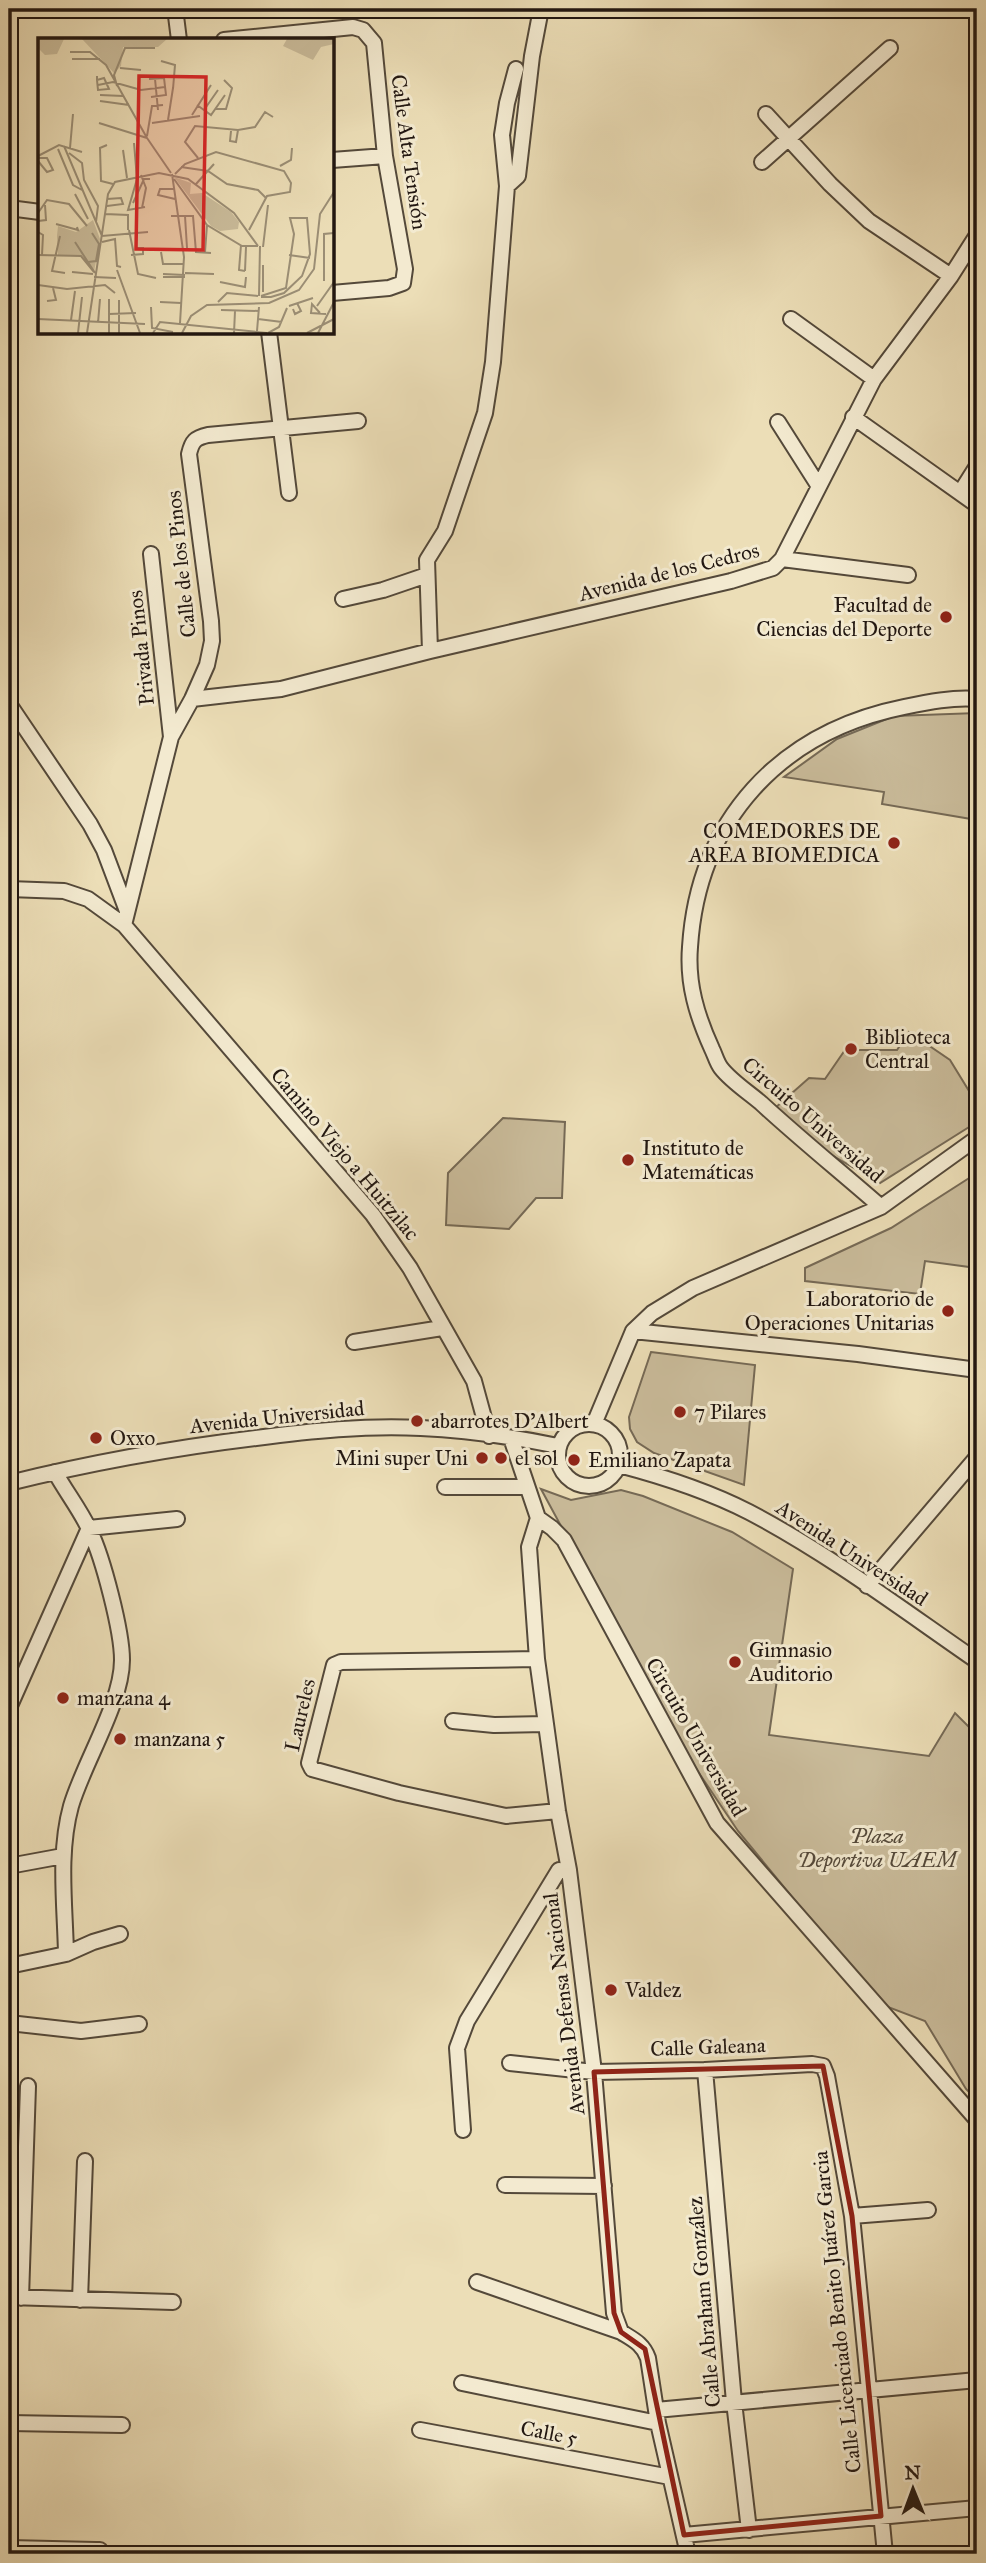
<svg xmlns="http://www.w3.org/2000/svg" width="986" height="2563" font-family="'IM FELL Great Primer',serif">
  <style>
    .green { fill: #cabc9b; stroke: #766a56; stroke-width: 2 }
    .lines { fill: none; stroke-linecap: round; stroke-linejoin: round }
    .minor-casing { stroke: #54493a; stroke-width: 18 }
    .minor { stroke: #f3ead0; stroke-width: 14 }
    .marked { fill: none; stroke: #8f2418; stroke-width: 5; stroke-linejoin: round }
    .poi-dot { fill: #8f2418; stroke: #f3ead0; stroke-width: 2.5 }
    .labels { text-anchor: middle; stroke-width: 6; stroke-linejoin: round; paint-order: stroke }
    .street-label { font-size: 21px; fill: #221711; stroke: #f3ead0 }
    .poi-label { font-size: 21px; fill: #221711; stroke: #f3ead0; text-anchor: start }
    .park-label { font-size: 21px; font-style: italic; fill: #54493a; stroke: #f3ead0 }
    .inset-road { fill: none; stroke: #9b8e75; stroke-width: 2 }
    .view { fill: #d62828; fill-opacity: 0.15; stroke: #d62828; stroke-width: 3.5 }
    .inset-edge { fill: none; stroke: #221711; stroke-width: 3.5 }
  </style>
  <rect width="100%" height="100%" fill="#ecdeb7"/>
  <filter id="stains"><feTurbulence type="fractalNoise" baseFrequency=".00286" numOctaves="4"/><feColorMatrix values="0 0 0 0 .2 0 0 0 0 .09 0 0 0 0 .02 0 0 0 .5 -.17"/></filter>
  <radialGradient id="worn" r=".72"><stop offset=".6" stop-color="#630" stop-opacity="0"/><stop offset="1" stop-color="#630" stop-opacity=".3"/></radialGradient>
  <path class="green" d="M977,713V820L882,804L884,792L784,777L837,739L894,716Z
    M909,1032L950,1060L977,1104V1122L880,1183L816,1146L774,1109L809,1078L825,1079L845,1050H897Z
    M503,1118L565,1122L562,1198H536L509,1229L446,1225L448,1173Z
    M977,1173V1268L925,1261L920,1294L805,1281V1268L891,1228Z
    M651,1352L755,1365L744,1485L654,1453L637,1442L630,1429L629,1417Z
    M541,1489L571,1500L621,1490L643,1496L732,1532L793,1569L769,1735L929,1756L955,1713L977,1735V2100L966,2089L925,2021L880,2004L738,1831L676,1739Z"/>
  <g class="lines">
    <g class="minor-casing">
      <path id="minor" d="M176,16L179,40
        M224,40L353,27L363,30L374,43L385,156L405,269L403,283L389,288L332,293
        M766,114L830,184L869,221L951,276
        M332,160L385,156
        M762,162L890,48
        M507,186L518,176L532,56L541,9
        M9,208L40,212
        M791,319L874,379
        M269,332L289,493
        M853,417L977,505
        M778,422L818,485
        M960,493L977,466
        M151,554L171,737
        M782,559L908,575
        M343,599L383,590L427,575
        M430,651L427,560L445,531L485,413L493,362L507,186L502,135L507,103L516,69
        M192,699L281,689L430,651L731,581L773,568L782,559L874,379L951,276L977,235
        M9,704L90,824L104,850L127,911
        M9,889L64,891L88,899L124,925L373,1215L410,1268L474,1381L489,1436
        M124,925L171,737L192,699L207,665L212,641L211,621L189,454C192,441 195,438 208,435L358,421
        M881,1207C841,1172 800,1139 761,1103C748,1092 731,1081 721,1068C717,1063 715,1055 712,1049C697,1016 687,984 690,947C698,820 780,732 904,707C928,702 953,697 977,699
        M633,1331L858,1354L977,1370
        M354,1342L442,1328
        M558 1455a31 31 0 1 1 62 0a31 31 0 1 1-62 0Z
        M594,1424L633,1331L652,1313L693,1288L881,1207L977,1138
        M511,1438L538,1518L529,1547L537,1659L558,1811L569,1870L594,2072L614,2313L621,2332C634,2340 643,2344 648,2358L658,2423L688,2554
        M619,1465C661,1476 710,1492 749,1512C829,1554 903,1610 977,1661
        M55,1472C66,1492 81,1511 90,1531C103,1558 122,1631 122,1660C122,1703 84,1762 71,1806C58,1853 65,1905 66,1954
        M9,1483C90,1463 173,1448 256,1438C310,1431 366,1425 421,1428C466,1430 514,1437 558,1446
        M445,1487H526
        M538,1518L552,1528L564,1540L717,1823L977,2120
        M867,1586L977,1457
        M537,1659L341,1662L334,1665L309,1763L312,1769L399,1793L506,1816L558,1811
        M9,1708L89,1528L177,1519
        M453,1721L494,1725L545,1724
        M9,1866L63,1856
        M9,1966L66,1954L93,1942L120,1934
        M9,2023L81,2031L139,2024
        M510,2063L594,2072L705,2070L812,2064L823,2066L827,2076L852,2216L885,2554
        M705,2070L734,2402L749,2530
        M463,2130L457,2048L467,2021L559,1870
        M505,2185L604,2186
        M852,2216L928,2210
        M477,2282L621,2332
        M9,2297L173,2302
        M21,2298L28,2086
        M80,2300L85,2161
        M462,2383L658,2423
        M656,2410L977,2380
        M9,2423L122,2425
        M420,2430L670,2477
        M684,2535L977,2508
        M9,2548L96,2550H100V2554"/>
    </g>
    <use href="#minor" class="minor"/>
  </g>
  <path class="marked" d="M823,2066L852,2216L881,2516L684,2535L645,2349L621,2332L614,2313L594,2072Z"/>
  <g class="poi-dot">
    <circle cx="946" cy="617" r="7"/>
    <circle cx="894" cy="843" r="7"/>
    <circle cx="851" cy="1049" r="7"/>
    <circle cx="628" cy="1160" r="7"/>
    <circle cx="948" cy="1311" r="7"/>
    <circle cx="680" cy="1412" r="7"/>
    <circle cx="417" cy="1421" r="7"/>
    <circle cx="96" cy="1438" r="7"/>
    <circle cx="482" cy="1458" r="7"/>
    <circle cx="501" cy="1458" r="7"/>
    <circle cx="574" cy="1460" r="7"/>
    <circle cx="735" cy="1662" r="7"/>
    <circle cx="63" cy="1698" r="7"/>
    <circle cx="120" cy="1739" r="7"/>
    <circle cx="611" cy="1990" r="7"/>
  </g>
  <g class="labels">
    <g class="street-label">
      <text transform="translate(409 152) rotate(82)" y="7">Calle Alta Tensión</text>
      <text transform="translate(181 564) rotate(-96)" y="7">Calle de los Pinos</text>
      <text transform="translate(669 572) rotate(-14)" y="7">Avenida de los Cedros</text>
      <text transform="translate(141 648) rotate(-96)" y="7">Privada Pinos</text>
      <text transform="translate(813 1120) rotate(41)" y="7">Circuito Universidad</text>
      <text transform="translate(345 1154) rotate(50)" y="7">Camino Viejo a Huitzilac</text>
      <text transform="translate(277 1417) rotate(-6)" y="7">Avenida Universidad</text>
      <text transform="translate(852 1553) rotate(33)" y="7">Avenida Universidad</text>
      <text transform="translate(300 1715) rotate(-77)" y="7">Laureles</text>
      <text transform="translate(696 1737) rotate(60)" y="7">Circuito Universidad</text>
      <text transform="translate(564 2004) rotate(-97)" y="7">Avenida Defensa Nacional</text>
      <text transform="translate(708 2047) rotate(-2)" y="7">Calle Galeana</text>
      <text transform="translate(704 2302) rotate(-95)" y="7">Calle Abraham González</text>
      <text transform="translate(837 2312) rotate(-96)" y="7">Calle Licenciado Benito Juárez Garcia</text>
      <text transform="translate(549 2433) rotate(11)" y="7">Calle 5</text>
    </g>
    <g class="poi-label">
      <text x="932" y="612" text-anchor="end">Facultad de<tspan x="932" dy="24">Ciencias del Deporte</tspan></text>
      <text x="880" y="838" text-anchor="end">COMEDORES DE<tspan x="880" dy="24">AREA BIOMEDICA</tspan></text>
      <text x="865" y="1044">Biblioteca<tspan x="865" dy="24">Central</tspan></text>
      <text x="642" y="1155">Instituto de<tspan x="642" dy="24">Matemáticas</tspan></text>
      <text x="934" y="1306" text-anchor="end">Laboratorio de<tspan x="934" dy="24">Operaciones Unitarias</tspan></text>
      <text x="694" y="1419">7 Pilares</text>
      <text x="431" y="1428">abarrotes D'Albert</text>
      <text x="110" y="1445">Oxxo</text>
      <text x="468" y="1465" text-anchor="end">Mini super Uni</text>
      <text x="515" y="1465">el sol</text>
      <text x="588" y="1467">Emiliano Zapata</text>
      <text x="749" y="1657">Gimnasio<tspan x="749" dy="24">Auditorio</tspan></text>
      <text x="77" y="1705">manzana 4</text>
      <text x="134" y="1746">manzana 5</text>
      <text x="625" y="1997">Valdez</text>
    </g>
    <g class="park-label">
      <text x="877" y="1843">Plaza<tspan x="877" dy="24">Deportiva UAEM</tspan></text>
    </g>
  </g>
  <g transform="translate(38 38)">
    <rect width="296" height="296" fill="#ecdeb7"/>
    <path d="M0,1H26L19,16L7,17L0,10ZM44,1H129L120,9H85L83,28L76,35ZM249,1H296V6L283,9L275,22L245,8ZM136,139L153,145L152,156L164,155L193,174L201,184L200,191L182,193L173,188ZM55,182L62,201L56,234L41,217L20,218L19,198L20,188L38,194Z" fill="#cabc9b"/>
    <path class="inset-road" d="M32,14H52L68,27L109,100M34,21H62M123,23L137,27L135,51M82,30L103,32M59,38V42L60,52L71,51L66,40L59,42M111,41L126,40L128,57L113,59M117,41L120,72M60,47L75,44L103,52L127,49M79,48L76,37L87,10H117M62,57L85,58M62,63L91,67M159,67L173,77L187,57M177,71H188L194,50L186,42M166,72L180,52M154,77L173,47M130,82L135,50M61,85L109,100M114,85L162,78M193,93L192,103L198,104L200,92M109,98L114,68L125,67M109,100L133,135M96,105L99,141L90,172L107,169M69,107L62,110L63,143L75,146M26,108L64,198L110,194M32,110L35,76M20,111L35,147L44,152M85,112L89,140M31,115L44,125L46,142L60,168L58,184M0,118L21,107L44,114M0,120H9L15,132L9,134L0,123M160,120L147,104L157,88L200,92L217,89L227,74L235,79M242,128L253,122L254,110M143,129L170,133L189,146L220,152L228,160M134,136L146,219L142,285M137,136L147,126L178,114L246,133L253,145L252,154L229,158L211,192M103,137L108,150L104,170M136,141L169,187L204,208H220M158,146L176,126M136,151H122L120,157L137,161M37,156L50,181M95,165L106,141H112M69,168L85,166L83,160L69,161M0,175L9,162L31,166L49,188M67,176L90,177V192M133,178H155L158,214L173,215M147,178L149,210M0,183L8,182L7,167M18,186L40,192L39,189M91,192L100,236L118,240M0,194L5,197L4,217M22,198L14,233L27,235M37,204L57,235M64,204L77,201L79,228L83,229M203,207L201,232L207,233M225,209L230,167M123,214L125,226H146M167,214L169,187M0,217L43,218L56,234M93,217L105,216V210H98M251,217L272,220M50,224L58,223L61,206L54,195M79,232L102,295M207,233L208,209M34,234L55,236M147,235L176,236M125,236L147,237M56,239L78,240M125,239H147M286,243V196L296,195M182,244L207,249L208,239M0,247L29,251L67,247L77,255M225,254V227M221,258L222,208M223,259H233L246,255L264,238L272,216L269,180H252L256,196L248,250L223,258M9,263L18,262L15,250M122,264L143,265M180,264L189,255L220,258M251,268L275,260M279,268L296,244M113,269L114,290L135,294M255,271L257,276L263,273L259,265M183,272L221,273M282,275L274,266L273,275L288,276M71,276L98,275M0,281L107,286M220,281L244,284M33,282L37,253M60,285L62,261M219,293L221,269M40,295L44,259M49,295L70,156L77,144L121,135L150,141L196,175L220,208M71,295V261M81,295V262M115,295L122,284L229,295M144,295L153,278L169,267L231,265L261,252L276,231L282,176L296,154M196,295L197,273M230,295L241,289L249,270M269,295L296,281M280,295L296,264"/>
    <path class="view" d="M101,38L168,39L165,212L98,211Z"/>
    <rect width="296" height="296" class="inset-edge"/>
  </g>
  <rect width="986" height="2563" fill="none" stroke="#ecdeb7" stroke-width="35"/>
  <rect x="10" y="10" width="965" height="2542" fill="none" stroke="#221711" stroke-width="3.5"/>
  <rect x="18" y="18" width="951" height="2528" fill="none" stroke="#221711" stroke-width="2"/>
  <g transform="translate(913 2489) rotate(359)" stroke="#f3ead0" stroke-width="5" paint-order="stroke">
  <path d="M0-5L12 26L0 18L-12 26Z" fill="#221711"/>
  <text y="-10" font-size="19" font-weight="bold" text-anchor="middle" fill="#221711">N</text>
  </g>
  <rect width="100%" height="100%" filter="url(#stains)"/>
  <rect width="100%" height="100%" fill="url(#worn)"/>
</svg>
